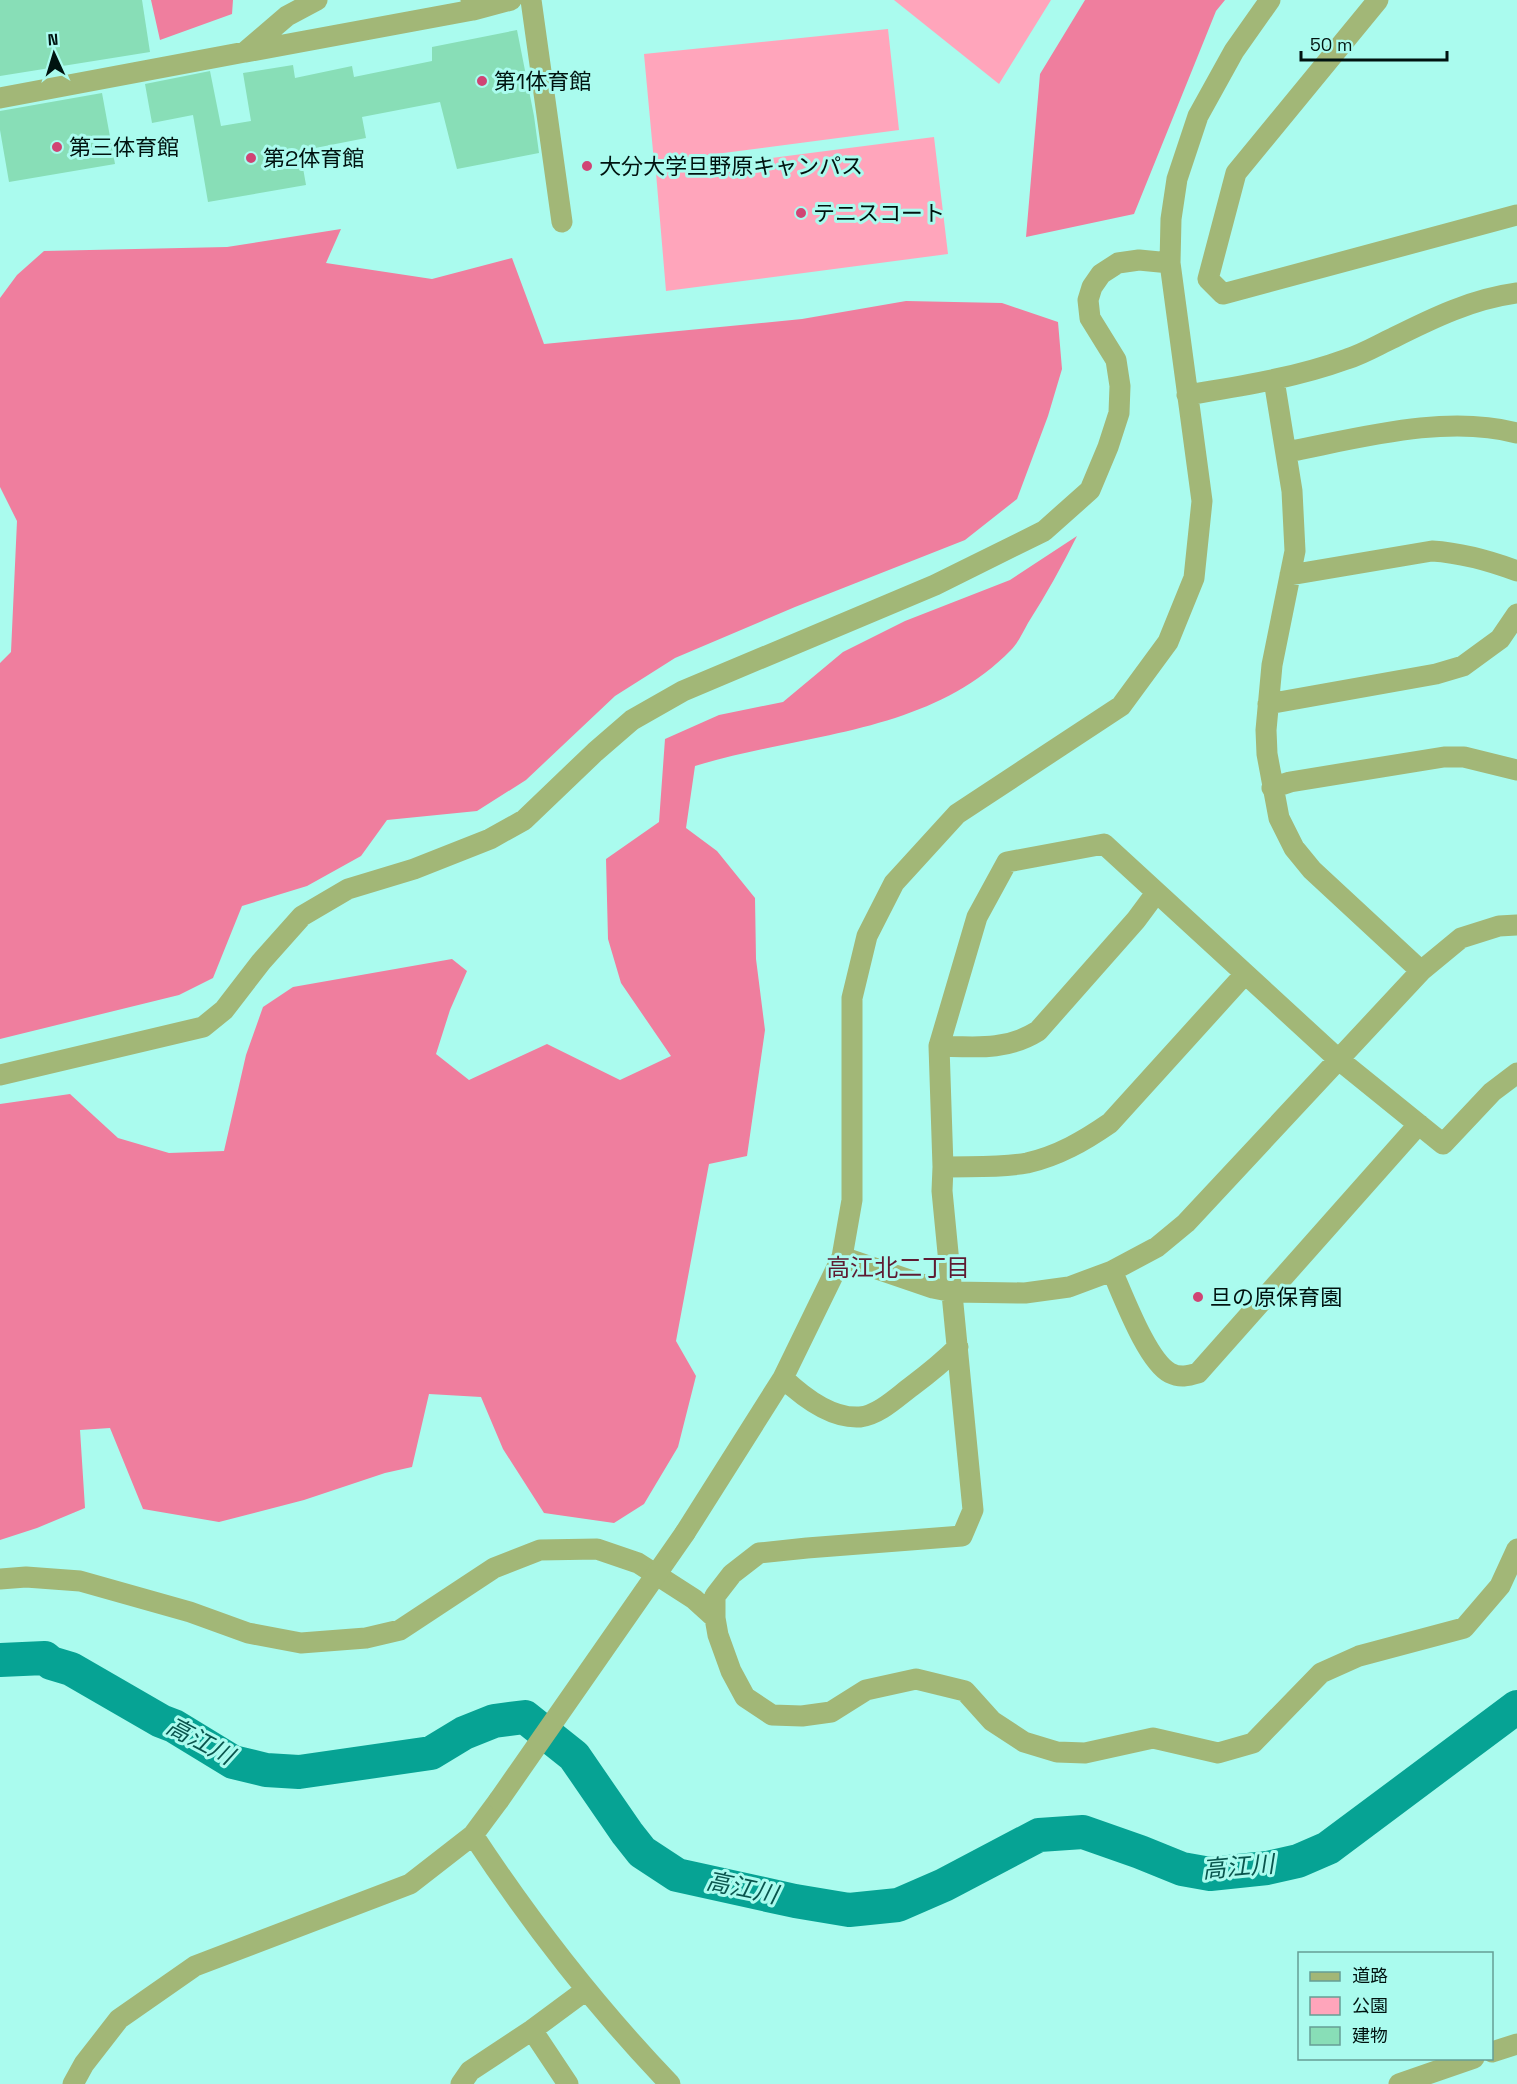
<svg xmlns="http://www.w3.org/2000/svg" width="1517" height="2084" font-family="'Space Grotesk','Noto Sans JP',sans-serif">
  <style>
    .green { fill: #ffa5bb }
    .forest { fill: #ef7e9e }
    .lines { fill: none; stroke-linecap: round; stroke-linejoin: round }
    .river { stroke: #06a394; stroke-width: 34 }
    .building { fill: #88deb7 }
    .minor { stroke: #a2b777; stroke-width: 21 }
    .minor-bridge { stroke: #a2b777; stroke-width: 21 }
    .poi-dot { fill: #d04474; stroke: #aafbee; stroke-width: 2 }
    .labels { text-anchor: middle; stroke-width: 6; stroke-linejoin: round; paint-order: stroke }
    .poi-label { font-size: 22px; fill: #001310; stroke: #aafbee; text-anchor: start }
    .neighbourhood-label { font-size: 24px; fill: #5f1b32; stroke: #aafbee }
    .water-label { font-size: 24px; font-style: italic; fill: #09554d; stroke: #aafbee }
  </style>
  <rect width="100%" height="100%" fill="#aafbee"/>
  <path class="green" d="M894,0H1051L999,84Z
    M888,29L899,130L654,162L644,54Z
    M934,137L948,254L666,291L656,173Z"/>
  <path class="forest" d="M151,0H233L232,14L160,40Z
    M1085,0H1225L1216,11L1134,214L1026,237L1040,74Z
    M341,229L326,263L432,279L512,258L544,344L802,319L906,301L1002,303L1058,322L1062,369L1048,416L1017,499L965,540L795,607L675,658L615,696L526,780L477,811L387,820L361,856L307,886L242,906L213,978L179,995L0,1039V663L11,652L17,521L0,487V298L17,275L44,251L227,247Z
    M1077,536C1062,566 1046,595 1028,623C1023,632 1018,643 1011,650C928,735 802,733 695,766L686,828L717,851L755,898L756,959L765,1030L747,1156L709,1164L676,1341L696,1376L678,1447L644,1504L614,1523L544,1513L503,1449L481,1397L429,1394L412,1467L385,1473L304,1500L219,1522L143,1509L110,1428L80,1430L85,1508L37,1528L0,1540V1104L70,1094L118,1138L169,1153L224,1151L246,1055L263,1007L293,987L452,959L467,971L450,1010L436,1054L469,1080L547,1044L620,1080L671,1056L621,983L608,939L606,859L659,822L665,739L719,715L783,702L843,652L905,621L1010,580Z"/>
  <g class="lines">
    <path class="river" d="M0,1660L45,1658L51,1663L71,1669L161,1721L174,1726L233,1762L266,1770L299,1772L431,1753L464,1733L494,1721L525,1717L574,1756L627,1833L642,1852L677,1875L795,1901L849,1910L898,1905L944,1885L1039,1835L1083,1832L1140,1852L1182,1869L1210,1874L1267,1868L1298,1861L1328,1848L1517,1707"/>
  </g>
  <path class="building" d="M0,0H142L150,52L0,76Z
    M517,30L534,116L539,153L457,169L440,102L362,117L366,138L300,151L306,185L208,202L193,115L152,123L145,84L210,71L221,126L251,121L243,73L293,65L295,78L352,66L354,77L432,61V47Z
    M102,93L115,164L9,182L0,130V111Z"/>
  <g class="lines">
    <path class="minor" d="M531,0L562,222
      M1378,0L1236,173L1208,279L1223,294L1517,215
      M473,10L511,0
      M246,52L473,10L471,0
      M0,98L245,52L287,16L317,0
      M1274,380L1292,491L1295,551L1272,665L1266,730L1267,754L1279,818L1294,848L1312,870L1421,971
      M1187,395C1241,386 1295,378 1347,359C1363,354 1378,345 1393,338C1433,318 1472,299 1517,293
      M1287,452C1360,438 1445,414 1517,433
      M1290,575L1432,551C1462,553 1488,560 1517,571
      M1268,704L1436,674L1463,666L1500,639L1517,614
      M1272,788L1290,782L1444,757H1464L1517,770
      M939,1046C975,1047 1006,1051 1038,1031L1136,920L1156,893
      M1517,1073L1492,1092L1443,1144L1338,1059L1104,844L1007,862L977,917L939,1046L943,1167L942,1191L973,1510L962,1536L807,1548L759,1553L732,1574L715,1596V1618L718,1635L731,1671L745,1697L772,1715L802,1716L831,1712L866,1690L916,1679L965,1691L992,1721L1024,1742L1057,1752L1085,1753L1153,1738L1218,1753L1253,1743L1321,1673L1359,1656L1464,1628L1500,1586L1517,1549
      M0,1075L203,1027L224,1010L261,962L302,916L348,889L414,869L490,839L524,820L595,752L632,720L683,691L935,585L1044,531L1090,490L1108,447L1119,413L1120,386L1116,360L1090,318L1088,300L1092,287L1101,274L1118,263L1139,260L1170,263
      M943,1167C971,1166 999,1168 1027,1163C1058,1156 1084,1141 1110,1123L1245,974
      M842,1257L933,1288L953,1292L1025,1293L1069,1287L1112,1271L1157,1247L1186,1223L1421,971L1461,938L1499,926L1517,925
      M1112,1271C1123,1295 1147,1361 1170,1373C1180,1378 1188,1376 1198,1373L1419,1124
      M783,1378C803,1397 831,1419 860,1417C879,1415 897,1397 912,1386C928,1374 943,1362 958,1347
      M685,1533L783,1378L842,1257L852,1200V998L867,936L894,883L957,814L1121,706L1168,642L1194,578L1202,501L1170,263L1171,219L1177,179L1198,116L1234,51L1270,0
      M0,1579L26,1577L80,1581L190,1612L248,1633L301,1643L366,1638L400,1630L494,1568L540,1550L597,1549L638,1563L694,1599L715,1618
      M473,1835C531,1923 597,2008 670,2084
      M532,2030L568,2084
      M1492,2052L1517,2044
      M73,2084L84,2064L119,2019L195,1966L410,1884L473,1835L499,1800
      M461,2084L470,2071L532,2030L586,1990
      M1399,2084L1474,2058"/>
    <path class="minor-bridge" d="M499,1800L685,1533"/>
  </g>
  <g class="poi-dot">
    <circle cx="482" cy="81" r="6"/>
    <circle cx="57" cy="147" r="6"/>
    <circle cx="251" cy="158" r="6"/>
    <circle cx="587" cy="166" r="6"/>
    <circle cx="801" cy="213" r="6"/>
    <circle cx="1198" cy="1297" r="6"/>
  </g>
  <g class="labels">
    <g class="poi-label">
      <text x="494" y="89">第1体育館</text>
      <text x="69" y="155">第三体育館</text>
      <text x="263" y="166">第2体育館</text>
      <text x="599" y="174">大分大学旦野原キャンパス</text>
      <text x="813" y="221">テニスコート</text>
      <text x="1210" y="1305">旦の原保育園</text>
    </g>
    <g class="neighbourhood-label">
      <text x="898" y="1276">高江北二丁目</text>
    </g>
    <g class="water-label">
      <text transform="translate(200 1741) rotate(28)" y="8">高江川</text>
      <text transform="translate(1238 1867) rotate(-5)" y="8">高江川</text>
      <text transform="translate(742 1888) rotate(12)" y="8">高江川</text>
    </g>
  </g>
  <rect x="1298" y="1952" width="195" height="108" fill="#aafbee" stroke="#669e95" stroke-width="1.5"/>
  <rect x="1310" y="1972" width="30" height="9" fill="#a2b777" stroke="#669e95" stroke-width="1.5"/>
  <text x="1352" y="1982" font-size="18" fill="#001310">道路</text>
  <rect x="1310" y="1997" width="30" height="18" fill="#ffa5bb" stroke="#669e95" stroke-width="1.5"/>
  <text x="1352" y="2012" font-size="18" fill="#001310">公園</text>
  <rect x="1310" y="2027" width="30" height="18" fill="#88deb7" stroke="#669e95" stroke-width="1.5"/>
  <text x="1352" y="2042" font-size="18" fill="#001310">建物</text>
  <g transform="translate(54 54) rotate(356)" stroke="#aafbee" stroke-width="4.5" paint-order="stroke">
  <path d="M0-4.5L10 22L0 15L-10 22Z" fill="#001310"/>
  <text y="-9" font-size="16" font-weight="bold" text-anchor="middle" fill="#001310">N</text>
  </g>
  <path d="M1301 51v9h146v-9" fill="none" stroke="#001310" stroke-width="3"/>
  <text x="1310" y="51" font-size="18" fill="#001310" stroke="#aafbee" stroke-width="4.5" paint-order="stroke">50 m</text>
</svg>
